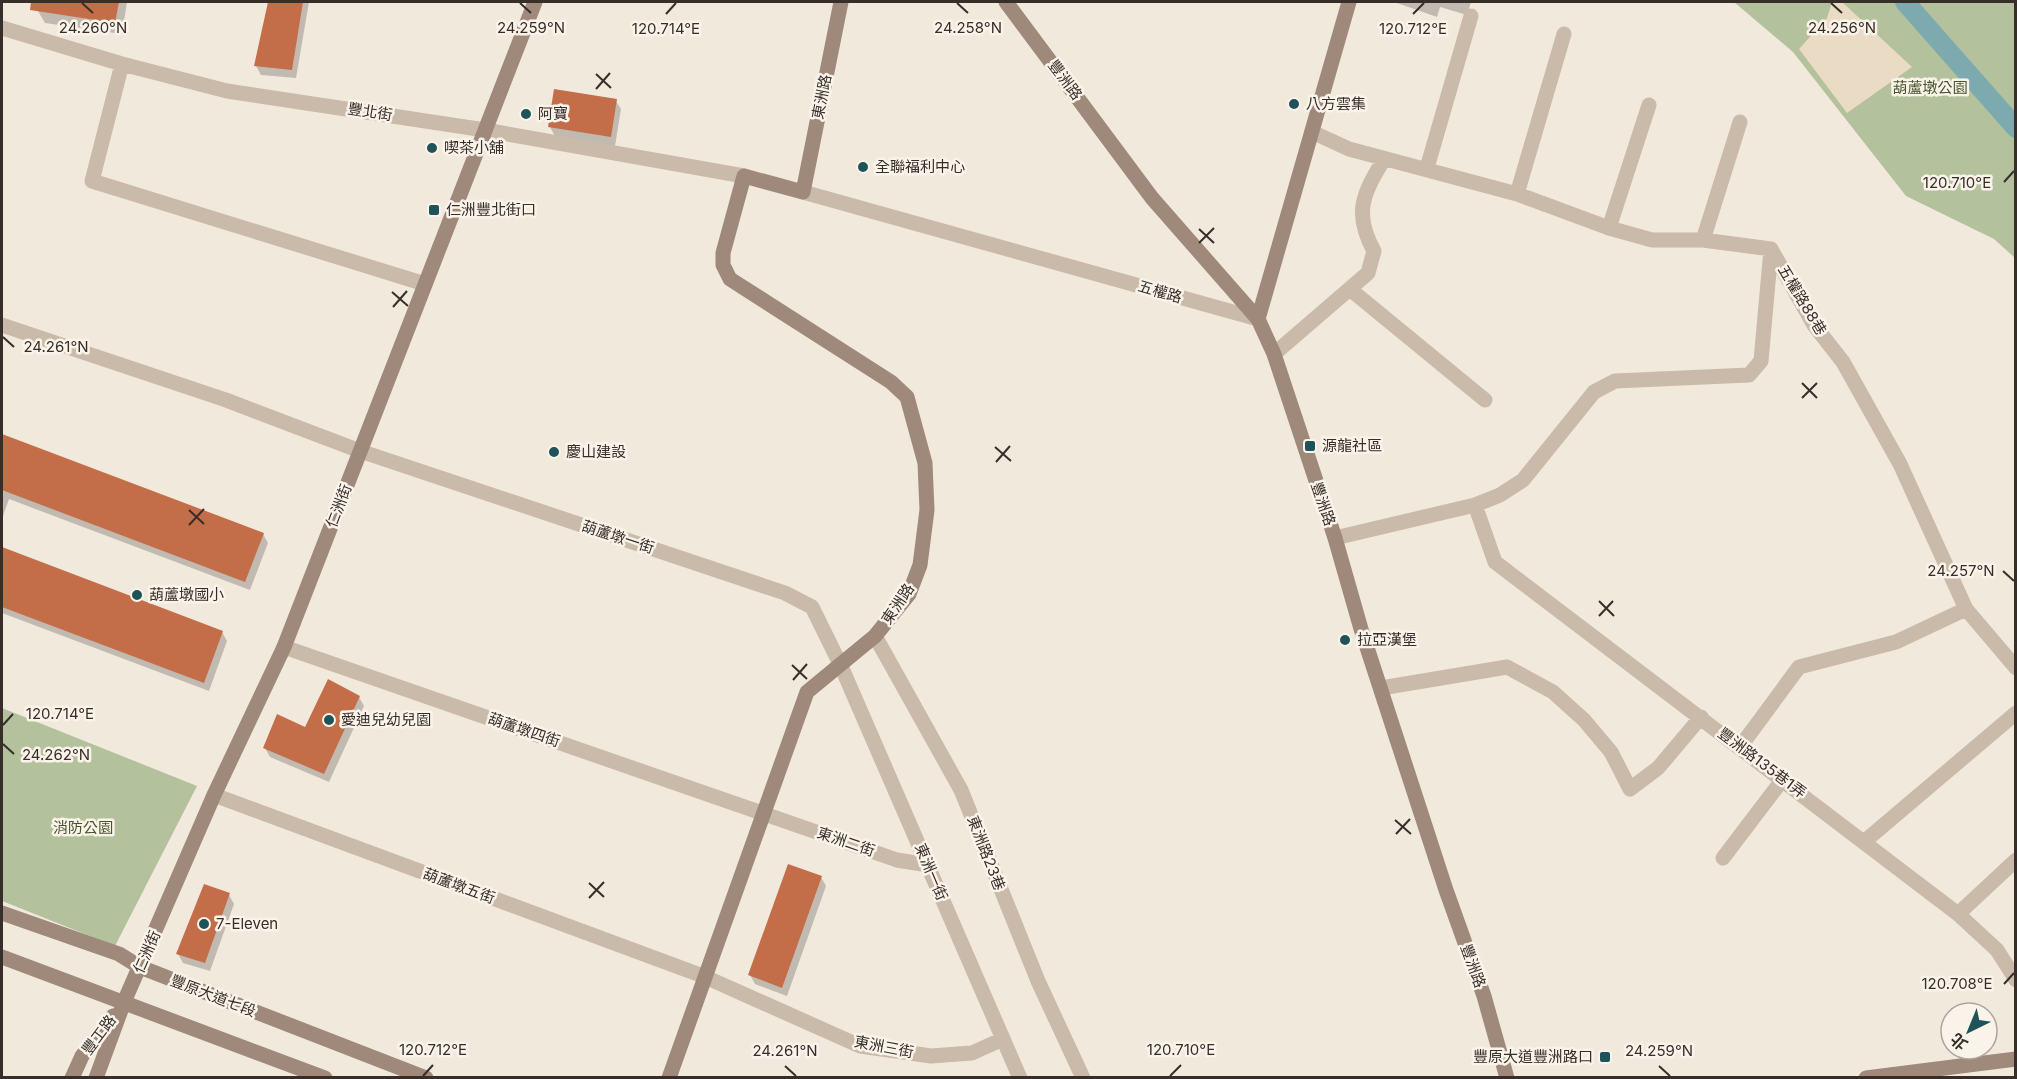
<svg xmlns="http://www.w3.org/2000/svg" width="2017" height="1079" font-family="Inter,'Noto Sans TC',sans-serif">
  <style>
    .green { fill: #b3c19d }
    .plaza { fill: #eadbc5 }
    .shadow { fill: #0003 }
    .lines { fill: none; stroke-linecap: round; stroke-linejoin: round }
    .canal { stroke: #7daaaf; stroke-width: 20 }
    .building { fill: #c46d49 }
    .street { stroke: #cabaa9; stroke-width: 15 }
    .secondary { stroke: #9e897a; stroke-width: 15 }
    .ticks { fill: none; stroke: #372e29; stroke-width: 2 }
    .poi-dot { fill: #1f5259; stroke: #faf3ea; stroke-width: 2 }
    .labels { text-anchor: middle; stroke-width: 5; stroke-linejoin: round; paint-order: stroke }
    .street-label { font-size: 15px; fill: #372e29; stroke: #faf3ea }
    .park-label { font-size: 15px; fill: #45552d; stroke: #faf3ea }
    .poi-label { font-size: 15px; fill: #372e29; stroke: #faf3ea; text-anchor: start }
    .ticks-label { font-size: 15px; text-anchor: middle; fill: #372e29; stroke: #faf3ea; stroke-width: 5; stroke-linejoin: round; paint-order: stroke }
  </style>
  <rect width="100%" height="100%" fill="#f2e9dd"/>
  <path class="green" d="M1734,2H2015V258L1994,239L1906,196L1793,52Z
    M2,708L197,786L115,946L2,901Z"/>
  <path class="plaza" d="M1832,2H1842L1912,67L1847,113L1799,49L1827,18Z"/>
  <path class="shadow" d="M40,2H127L122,34L45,23L38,11Z
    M269,2H309L296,78L261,75L256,66Z
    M1394,2H1471L1467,15L1440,7L1437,17Z
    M616,101L621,109L615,146L555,136L550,127Z
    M2,435L263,534L268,543L250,590L9,499L2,519Z
    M2,549L222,632L227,641L209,691L2,613Z
    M359,697L364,706L329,782L270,757L265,748L306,729Z
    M821,877L826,886L787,996L755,984L750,975Z
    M229,895L234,904L210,971L183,963L178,954Z"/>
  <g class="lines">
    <path class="canal" d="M1905,2L2016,128"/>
  </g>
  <path class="building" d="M31,2H119L115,23L30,10Z
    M268,2H303L292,70L254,66Z
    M554,89L617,99L611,137L548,127Z
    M2,434L264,533L245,582L2,490Z
    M2,547L223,631L204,683L2,607Z
    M328,679L360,696L324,774L263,748L277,714L305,727Z
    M788,864L822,876L782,988L748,975Z
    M204,884L230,893L205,963L176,954Z"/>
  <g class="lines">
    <path class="street" d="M2,28L122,64L227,91L485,130L744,176
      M122,64L92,181L425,284
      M1312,132L1349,149L1517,194L1609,228L1652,240H1703L1771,249
      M1427,168L1471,16
      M803,192L1258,319
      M1517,194L1564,34
      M1609,228L1649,105
      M1703,240L1740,122
      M1771,249L1814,325L1843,362L1900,464L1966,609L2016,668
      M1351,290L1485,400
      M2,325L226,400L360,451L785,593L812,607L841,666L1020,1078
      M1274,354L1368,273L1374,251C1353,213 1363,194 1384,159
      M1475,505L1495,562L1958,914L1997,950L2016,980
      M1335,538L1475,505L1500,495L1523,480L1594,392L1615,381L1749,375L1761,361L1771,249
      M875,636L961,790L1038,981L1083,1078
      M284,647L897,860L928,865
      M1381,688L1507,667L1553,692L1584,720L1611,752L1630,789L1658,768L1701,717
      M1740,747L1799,667L1896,642L1966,609
      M214,795L703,976L860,1046L931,1056L972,1053L1003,1039
      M1865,841L2016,713
      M1723,858L1783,779
      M1958,914L2016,860"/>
    <path class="secondary" d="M1006,2L1152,198L1258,319L1274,354L1335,538L1361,629L1446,890L1484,996L1507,1078
      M1258,319L1349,2
      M2,913L119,954L140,967L426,1078
      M2,957L325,1078
      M72,1078L82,1056L113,1016
      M96,1078L124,1002L214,795L284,647L535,2
      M669,1078L807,692L875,636L909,594L920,565L927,510L925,463L907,397L891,382L730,279L723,265V253L744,176L803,192L841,2
      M1866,1078L2016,1059"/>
  </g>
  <path class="ticks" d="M82,3L93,13M520,3L531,13M957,3L968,13M1831,3L1842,13M666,14L676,3M1413,14L1424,3M596,74L611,88M596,89L610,73M2004,182L2014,171M1199,229L1214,243M1199,243L1214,228M392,292L408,306M393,307L407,291M3,337L14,347M1802,383L1817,398M1802,398L1817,383M995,447L1011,461M996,462L1010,446M189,510L204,524M189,525L204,509M2003,571L2014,581M1599,601L1614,616M1599,616L1613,601M792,665L807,679M793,680L807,664M3,725L13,714M3,744L14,754M1395,820L1411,834M1396,834L1410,819M589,883L604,897M589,898L604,882M2004,984L2014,973M785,1066L796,1076M1659,1066L1670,1076M423,1076L433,1065M1170,1076L1181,1065"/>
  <g class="poi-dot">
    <circle cx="1294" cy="104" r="6"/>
    <circle cx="526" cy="114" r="6"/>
    <circle cx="432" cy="148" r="6"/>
    <circle cx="863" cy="167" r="6"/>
    <rect x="428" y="204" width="12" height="12" rx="3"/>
    <rect x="1304" y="440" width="12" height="12" rx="3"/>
    <circle cx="554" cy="452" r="6"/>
    <circle cx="137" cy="595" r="6"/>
    <circle cx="1345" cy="640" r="6"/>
    <circle cx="329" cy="720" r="6"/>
    <circle cx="204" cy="924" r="6"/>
    <rect x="1599" y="1051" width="12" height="12" rx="3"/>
  </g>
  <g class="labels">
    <g class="street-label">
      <text transform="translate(1065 80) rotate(53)" y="5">豐洲路</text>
      <text transform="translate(822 97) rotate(-79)" y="5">東洲路</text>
      <text transform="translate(370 112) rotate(9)" y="5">豐北街</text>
      <text transform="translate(1160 292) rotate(16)" y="5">五權路</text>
      <text transform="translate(1802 300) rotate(59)" y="5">五權路88巷</text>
      <text transform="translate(1323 504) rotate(71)" y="5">豐洲路</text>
      <text transform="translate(339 506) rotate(-69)" y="5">仁洲街</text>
      <text transform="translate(618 537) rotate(18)" y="5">葫蘆墩一街</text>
      <text transform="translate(898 604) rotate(-56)" y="5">東洲路</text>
      <text transform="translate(524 730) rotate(19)" y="5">葫蘆墩四街</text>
      <text transform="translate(1762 763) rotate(37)" y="5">豐洲路135巷1弄</text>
      <text transform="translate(846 842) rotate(19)" y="5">東洲二街</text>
      <text transform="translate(986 853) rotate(69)" y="5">東洲路23巷</text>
      <text transform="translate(931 872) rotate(67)" y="5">東洲一街</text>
      <text transform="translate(459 886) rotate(20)" y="5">葫蘆墩五街</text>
      <text transform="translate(147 952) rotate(-66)" y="5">仁洲街</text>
      <text transform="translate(1473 966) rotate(70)" y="5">豐洲路</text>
      <text transform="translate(213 996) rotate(21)" y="5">豐原大道七段</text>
      <text transform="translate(99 1035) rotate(-53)" y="5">豐工路</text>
      <text transform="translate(884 1047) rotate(11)" y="5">東洲三街</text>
    </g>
    <g class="park-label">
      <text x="1930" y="93">葫蘆墩公園</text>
      <text x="83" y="833">消防公園</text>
    </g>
    <g class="poi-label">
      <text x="1306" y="109">八方雲集</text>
      <text x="538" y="119">阿寶</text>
      <text x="444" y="153">喫茶小舖</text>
      <text x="875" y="172">全聯福利中心</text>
      <text x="446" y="215">仁洲豐北街口</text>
      <text x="1322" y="451">源龍社區</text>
      <text x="566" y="457">慶山建設</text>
      <text x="149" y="600">葫蘆墩國小</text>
      <text x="1357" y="645">拉亞漢堡</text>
      <text x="341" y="725">愛迪兒幼兒園</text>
      <text x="216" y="929">7-Eleven</text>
      <text x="1593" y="1062" text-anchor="end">豐原大道豐洲路口</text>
    </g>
  </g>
  <g class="ticks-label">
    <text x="1842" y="33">24.256°N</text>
    <text x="968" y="33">24.258°N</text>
    <text x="93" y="33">24.260°N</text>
    <text x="531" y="33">24.259°N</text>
    <text x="666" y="34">120.714°E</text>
    <text x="1413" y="34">120.712°E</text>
    <text x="1957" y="188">120.710°E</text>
    <text x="56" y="352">24.261°N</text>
    <text x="1961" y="576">24.257°N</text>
    <text x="60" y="719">120.714°E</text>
    <text x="56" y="760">24.262°N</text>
    <text x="1957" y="989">120.708°E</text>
    <text x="433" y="1055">120.712°E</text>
    <text x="1181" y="1055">120.710°E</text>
    <text x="785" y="1056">24.261°N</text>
    <text x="1659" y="1056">24.259°N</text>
  </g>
  <rect width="2017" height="1079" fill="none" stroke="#372e29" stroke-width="6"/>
  <g transform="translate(1969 1031) rotate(223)"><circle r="28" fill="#faf3ea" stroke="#aca49d" stroke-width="1.5"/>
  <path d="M0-4.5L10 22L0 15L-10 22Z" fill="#1f5259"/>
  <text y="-9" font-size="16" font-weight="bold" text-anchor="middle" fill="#372e29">北</text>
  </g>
</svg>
